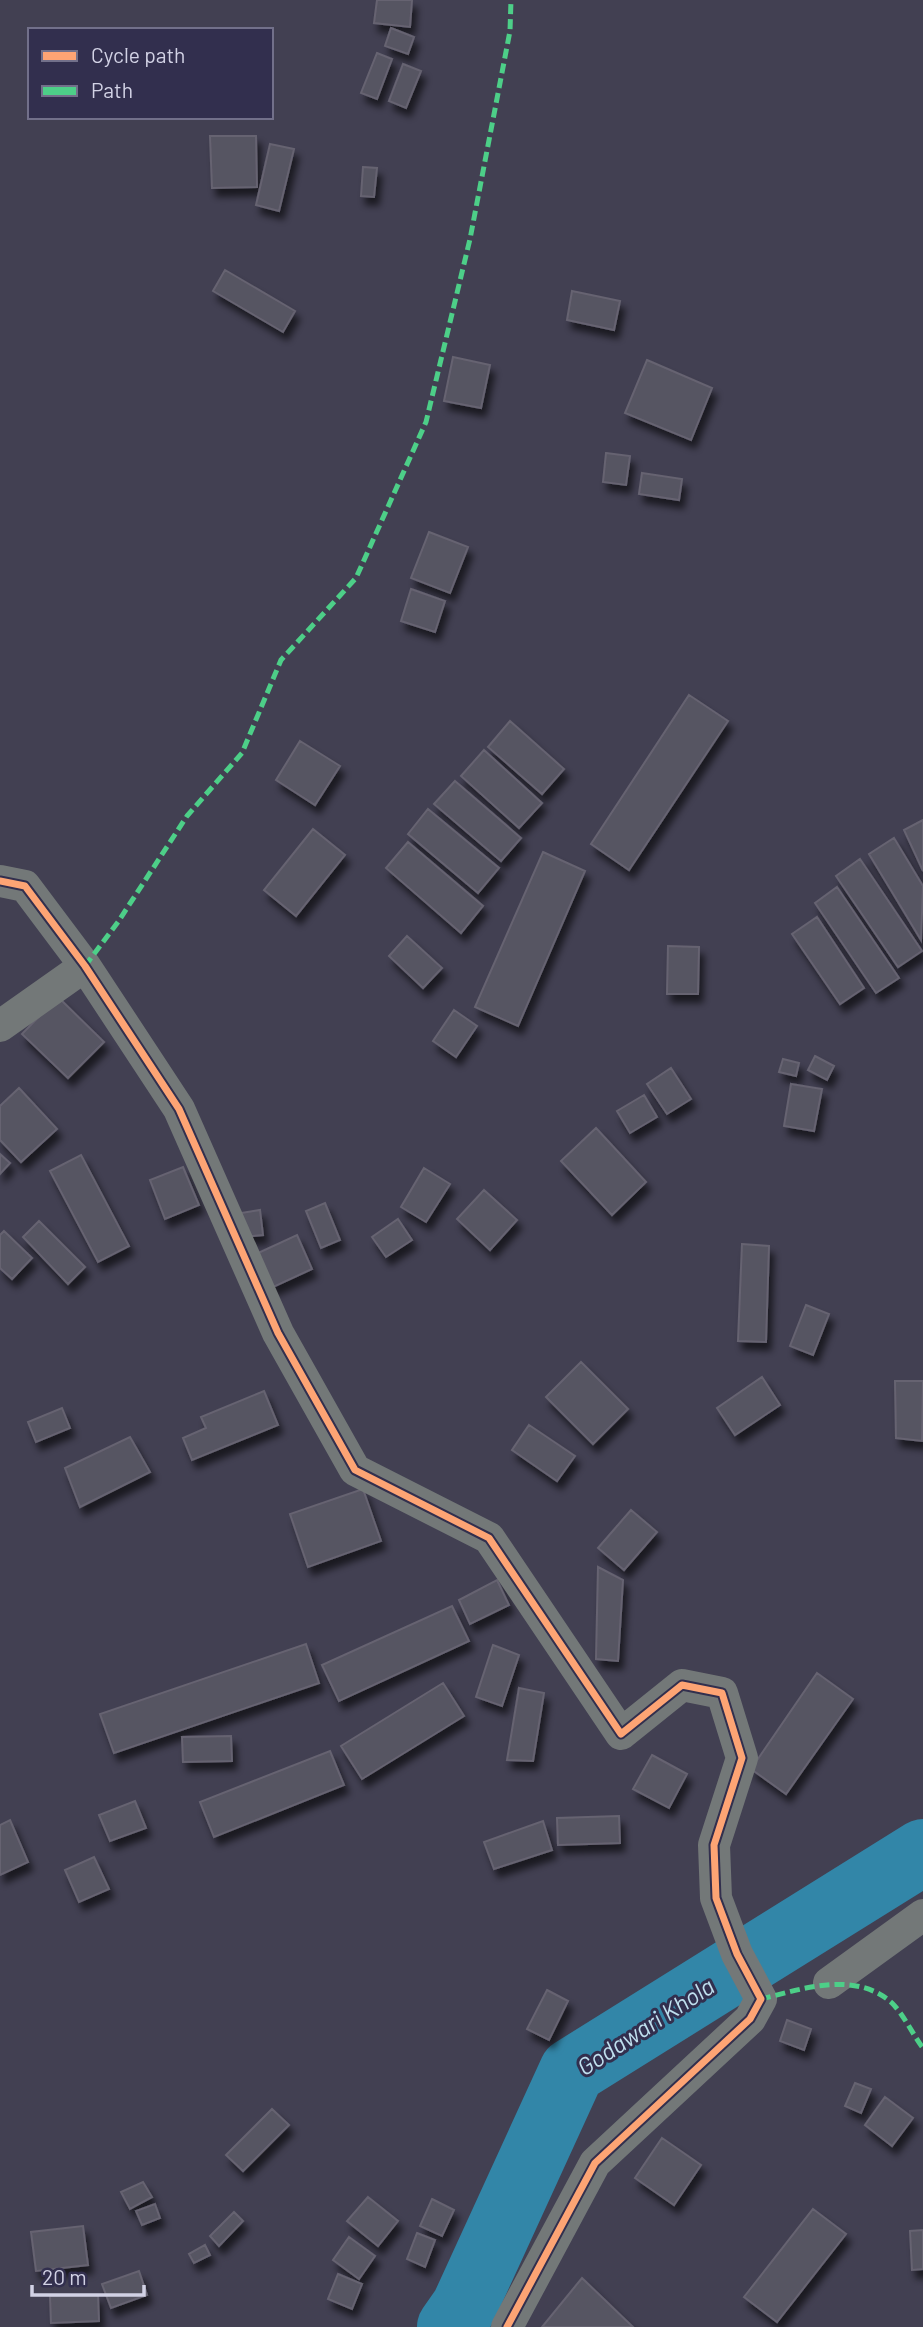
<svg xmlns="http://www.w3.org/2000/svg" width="923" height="2327" font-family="Barlow,sans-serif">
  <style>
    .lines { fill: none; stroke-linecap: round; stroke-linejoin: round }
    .river { stroke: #3286a8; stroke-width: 66 }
    .building { fill: #575462; stroke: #666371; stroke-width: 2; filter: url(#shadow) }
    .street { stroke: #737878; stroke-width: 32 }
    .quiet { stroke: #4dcf88; stroke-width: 5; stroke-dasharray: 10 5; stroke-linecap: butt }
    .cycleway-casing { stroke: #322f4e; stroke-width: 11 }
    .cycleway { stroke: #fda474; stroke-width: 7 }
    .labels { text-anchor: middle; stroke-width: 6; stroke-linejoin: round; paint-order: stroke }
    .water-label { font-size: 24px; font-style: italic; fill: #c0e0ef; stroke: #322f4e }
  </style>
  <defs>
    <filter id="shadow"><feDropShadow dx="4.5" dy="8" stdDeviation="3.5" flood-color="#0009"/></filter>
  </defs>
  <rect width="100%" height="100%" fill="#424052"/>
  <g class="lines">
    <path class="river" d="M450,2327L464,2307L572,2071L923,1852"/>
  </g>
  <path class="building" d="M377,0H412L410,27L374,23Z
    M391,28L414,37L408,54L385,46Z
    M377,53L392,59L377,99L361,93Z
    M403,64L421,71L406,108L389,101Z
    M210,136H256L257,187L212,188Z
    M270,144L294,149L279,211L256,205Z
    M363,167L377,168L374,197L361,196Z
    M225,270L295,311L283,332L213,291Z
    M572,291L620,301L614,330L567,320Z
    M453,357L490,365L481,408L444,401Z
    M647,360L712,388L691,440L625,413Z
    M606,453L630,456L626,485L603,482Z
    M642,473L682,479L679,500L639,494Z
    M429,532L468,547L450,593L411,578Z
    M411,589L445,601L435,632L401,621Z
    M689,695L728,721L629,870L591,844Z
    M510,721L564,769L542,794L488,747Z
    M300,741L340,766L315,805L276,780Z
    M484,750L542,803L519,828L461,776Z
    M455,781L521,838L501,861L434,804Z
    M428,809L499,868L478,893L408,834Z
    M923,820V871L904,830Z
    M313,829L345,855L296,916L264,890Z
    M894,838L923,886L921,940L869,854Z
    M408,842L483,906L461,933L386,868Z
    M543,852L585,871L518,1026L475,1007Z
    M860,859L922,951L898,967L836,876Z
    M837,887L899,978L876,993L815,903Z
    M817,917L864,988L840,1004L792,934Z
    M407,936L442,968L423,988L389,956Z
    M668,946L699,947L698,994H667Z
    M58,997L104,1042L68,1078L22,1034Z
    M454,1010L477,1026L456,1057L433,1041Z
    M815,1056L834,1066L827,1080L808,1070Z
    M783,1059L799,1063L796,1076L779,1072Z
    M671,1068L691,1099L667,1114L647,1084Z
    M791,1084L822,1089L814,1131L784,1126Z
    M19,1088L57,1129L21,1162L0,1140V1106Z
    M644,1095L657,1117L630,1133L617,1111Z
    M596,1128L646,1182L612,1215L561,1161Z
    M0,1154L10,1163L0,1174Z
    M81,1155L129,1246L98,1262L50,1171Z
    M183,1167L199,1205L165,1219L150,1180Z
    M424,1168L450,1184L426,1222L401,1207Z
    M484,1190L517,1220L490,1250L457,1219Z
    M325,1203L340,1240L321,1248L306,1211Z
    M260,1210L263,1235L243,1237L241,1213Z
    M398,1219L412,1240L386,1257L372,1237Z
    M39,1221L85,1267L68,1284L23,1237Z
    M4,1231L32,1258L12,1279L0,1268V1235Z
    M297,1235L312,1269L271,1288L256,1254Z
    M742,1244L769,1246L766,1342L738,1341Z
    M806,1305L829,1314L813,1355L790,1346Z
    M581,1362L628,1409L593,1444L546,1397Z
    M762,1377L780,1405L735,1435L717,1408Z
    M895,1381H923L922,1441L896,1438Z
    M264,1391L278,1425L192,1460L183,1438L206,1428L201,1417Z
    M62,1408L70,1428L36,1442L28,1422Z
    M529,1425L575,1456L557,1481L512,1450Z
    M130,1437L150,1472L80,1507L65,1468Z
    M363,1489L381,1541L308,1567L290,1514Z
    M631,1510L657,1532L624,1570L598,1548Z
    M598,1567L623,1580L618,1661L596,1659Z
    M497,1580L509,1605L470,1624L459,1600Z
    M452,1606L469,1641L339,1701L322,1665Z
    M306,1644L319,1683L114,1753L100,1714Z
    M493,1645L519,1655L502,1706L476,1697Z
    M817,1673L853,1699L786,1794L751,1769Z
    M443,1683L464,1716L362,1779L341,1746Z
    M519,1688L544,1693L533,1761L507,1760Z
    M231,1736L232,1761L183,1762L182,1737Z
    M330,1751L344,1785L214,1837L200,1802Z
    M652,1755L687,1774L669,1808L633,1789Z
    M135,1801L146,1828L110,1841L99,1815Z
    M619,1816L620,1843L558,1845L557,1818Z
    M10,1820L28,1862L0,1875V1825Z
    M543,1821L552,1850L494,1869L484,1842Z
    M94,1857L109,1889L79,1902L65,1870Z
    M547,1990L568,2001L549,2040L527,2029Z
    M787,2020L811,2029L804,2050L780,2041Z
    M855,2083L871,2089L861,2113L845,2106Z
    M885,2097L913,2118L892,2146L865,2125Z
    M272,2109L289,2125L243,2171L226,2155Z
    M662,2138L701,2165L674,2205L635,2178Z
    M143,2182L152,2197L130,2209L121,2192Z
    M368,2197L398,2221L378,2246L347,2221Z
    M432,2199L454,2210L442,2236L420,2226Z
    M155,2204L160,2218L142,2225L136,2211Z
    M813,2209L846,2234L777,2322L744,2297Z
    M234,2212L243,2221L219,2246L210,2236Z
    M83,2226L88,2265L36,2271L31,2232Z
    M923,2230V2269L912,2270L910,2231Z
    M417,2233L435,2240L425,2267L407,2259Z
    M349,2237L375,2256L359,2279L333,2260Z
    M205,2245L210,2255L194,2263L189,2254Z
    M139,2271L147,2295L111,2308L102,2284Z
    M338,2274L362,2284L352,2309L328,2299Z
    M582,2278L633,2327H542Z
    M98,2295L99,2321L51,2323L50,2296Z"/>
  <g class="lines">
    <path class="street" d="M0,881L25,886L85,966L179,1109L278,1333L355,1470L489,1538L621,1734L682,1685L722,1693L742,1758L714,1845L716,1898L737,1954L761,1999L750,2019L595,2163L507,2327
      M0,1026L85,966
      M829,1983L923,1915"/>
    <path class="quiet" d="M85,966L118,922L187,816L242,753L281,660L356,578L426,422L470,239L510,31L511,0
      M761,1999C802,1989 855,1970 892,2003C904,2015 913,2035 923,2048"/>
    <g class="cycleway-casing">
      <path id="cycleway" d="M0,881L25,886L85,966L179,1109L278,1333L355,1470L489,1538L621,1734L682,1685L722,1693L742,1758L714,1845L716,1898L737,1954L761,1999L750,2019L595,2163L507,2327"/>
    </g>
    <use href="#cycleway" class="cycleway"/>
  </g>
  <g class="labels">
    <g class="water-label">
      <text transform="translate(646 2027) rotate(-33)" y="8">Godawari Khola</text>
    </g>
  </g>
  <rect x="28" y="28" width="245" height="91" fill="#322f4e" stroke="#72708a" stroke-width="2"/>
  <rect x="42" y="51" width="35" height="10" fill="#fda474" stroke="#72708a" stroke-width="2"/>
  <text x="91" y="63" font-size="21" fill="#d2d2e5">Cycle path</text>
  <rect x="42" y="86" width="35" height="10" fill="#4dcf88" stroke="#72708a" stroke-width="2"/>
  <text x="91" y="98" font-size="21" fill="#d2d2e5">Path</text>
  <path d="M32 2285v10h112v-10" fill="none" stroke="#d2d2e5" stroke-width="3.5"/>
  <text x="42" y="2285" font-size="21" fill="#d2d2e5" stroke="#322f4e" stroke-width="5" paint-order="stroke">20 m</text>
</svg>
